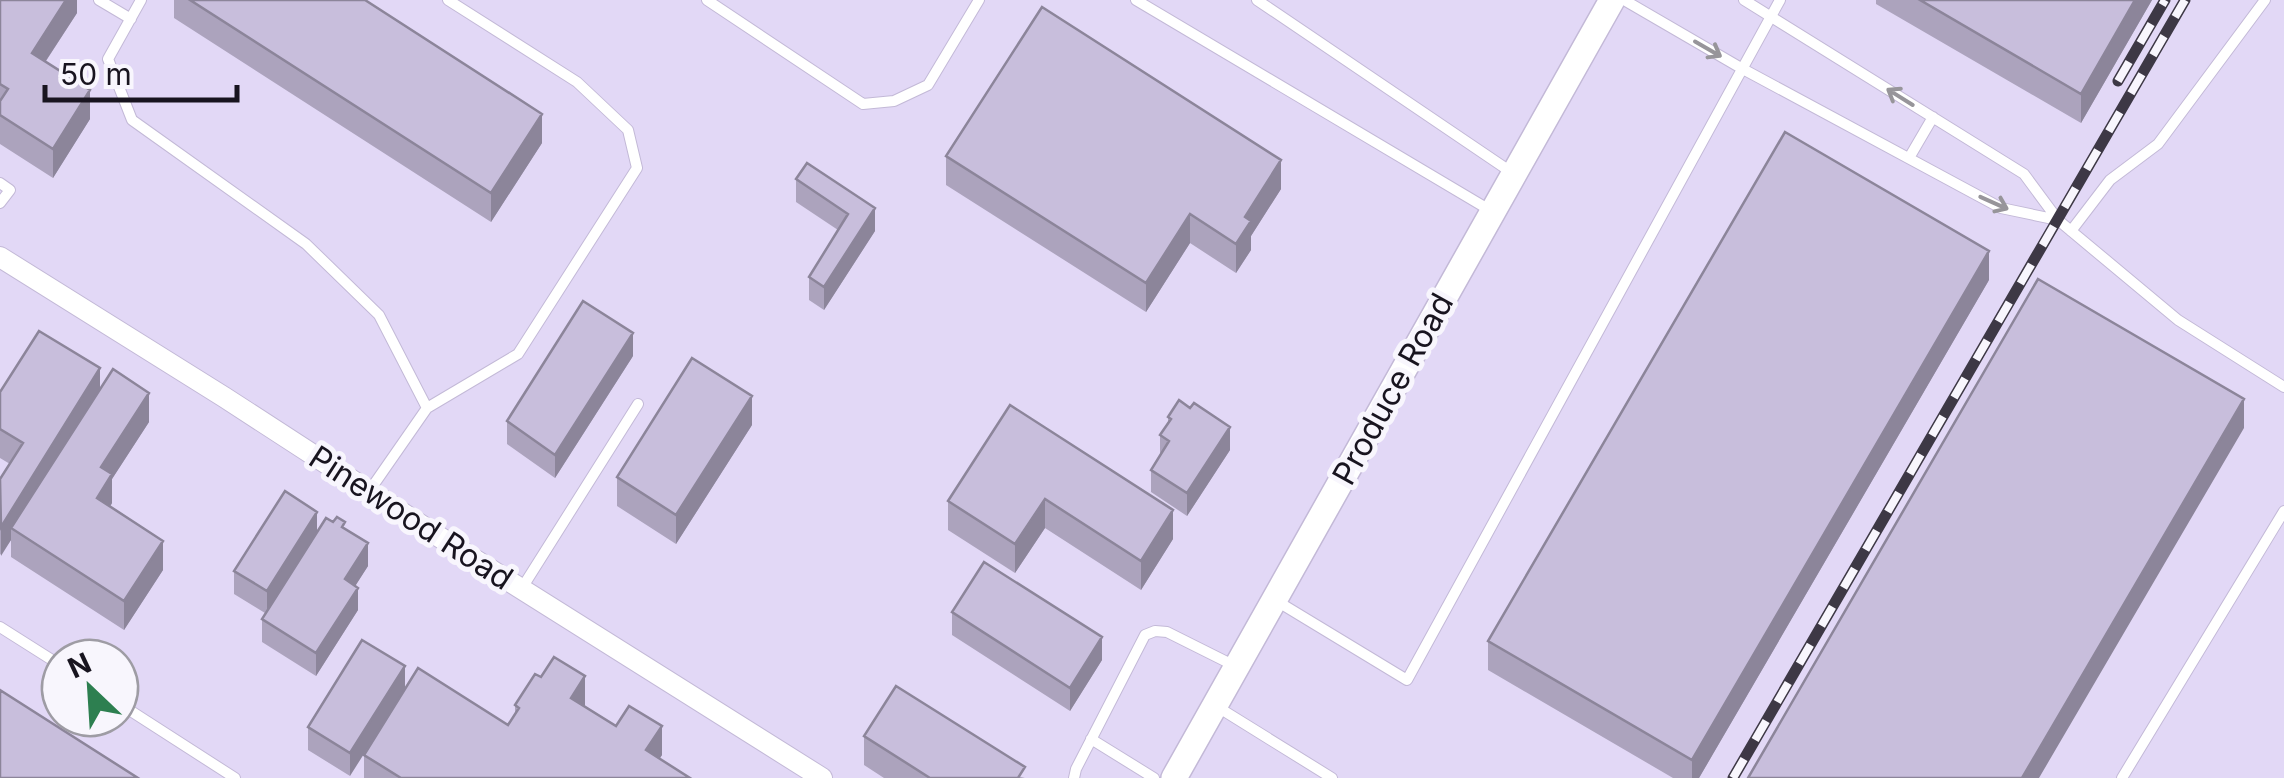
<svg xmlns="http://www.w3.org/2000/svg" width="2284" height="778" font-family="Inter,sans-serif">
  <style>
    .built { fill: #e2d8f6; fill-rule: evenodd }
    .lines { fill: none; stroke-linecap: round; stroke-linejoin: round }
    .service-casing { stroke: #c3b9d7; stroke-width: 12 }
    .minor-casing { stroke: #c3b9d7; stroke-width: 22 }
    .tertiary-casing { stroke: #c3b9d7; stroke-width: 28 }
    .service { stroke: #fff; stroke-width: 10 }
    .minor { stroke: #fff; stroke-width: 20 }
    .tertiary { stroke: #fff; stroke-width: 25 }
    .rail-casing { stroke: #3d3845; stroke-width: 11 }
    .rail { stroke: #f8f6fd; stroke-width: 8; stroke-dasharray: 22; stroke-linecap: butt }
    .wall { fill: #aca3bd }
    .shaded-wall { fill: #8c859a }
    .building { fill: #c8bedc; stroke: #8c859a; stroke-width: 2.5 }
    .oneway { stroke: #97959a }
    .labels { text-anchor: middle; stroke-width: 10; stroke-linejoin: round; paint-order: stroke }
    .street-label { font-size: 32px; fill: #18141f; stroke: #f8f6fd }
  </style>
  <rect width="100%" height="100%" fill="#eee6fe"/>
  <path class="built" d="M0,0H2284V778H0ZM60,658H120V718H60Z"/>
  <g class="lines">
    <g class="service-casing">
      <path id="service" d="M99,0L131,19
        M141,0L108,59L132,120L306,244L379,315L427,408
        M707,0L863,104L894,101L928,85L979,0
        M1136,0L1493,212
        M1257,0L1514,174
        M1624,0L1741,68L2001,208L2058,220
        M1744,0L2024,174L2058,220L2178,320L2284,387
        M1909,158L1933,117
        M0,183L10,190L0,203
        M2071,231L2110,180L2158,144L2265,0
        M370,490L427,408L518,354L637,168L628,130L577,82L448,0
        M522,588L638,404
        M1275,600L1407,680L1780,0
        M0,627L60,665
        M120,704L235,778
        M1216,706L1332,778
        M1091,739L1154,778
        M1074,778L1076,769L1145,635L1155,631L1167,632L1235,666
        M2122,778L2284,511"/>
    </g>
    <g class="minor-casing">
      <path id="minor" d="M0,257L224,397L458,549L822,778"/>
    </g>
    <g class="tertiary-casing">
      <path id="tertiary" d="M1174,778L1612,0"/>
    </g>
    <use href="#service" class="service"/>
    <use href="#minor" class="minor"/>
    <use href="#tertiary" class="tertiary"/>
    <g class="rail-casing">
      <path id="rail" d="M2118,81L2165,0
        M1733,778L2185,0"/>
    </g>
    <use href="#rail" class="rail"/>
  </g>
  <path class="wall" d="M0,0H77V13L46,61L90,119L53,178L0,144Z
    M174,0H365L542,143L491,222L174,18Z
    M1876,0H2152L2081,123L1876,4Z
    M946,156L1281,189L1251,236V250L1236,273L1190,243L1146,312L946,185Z
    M796,179L875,231L824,310L809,300V277L838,230L796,202Z
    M1989,280L1699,778H1673L1488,670V641Z
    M633,356L555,478L507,444V421Z
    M100,389L149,422L112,479V503L110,507L163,570L124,630L11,557V540L0,555V479L10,464L0,458V392Z
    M1010,405L1173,539L1141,590L1045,528L1015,573L948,530V501Z
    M1168,417L1230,450L1187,516L1151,492V470L1160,455V435L1168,424Z
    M752,425L676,544L617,506V477Z
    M345,528L368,566L355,586L358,610L316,676L262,642V619L265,613L234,594V571L317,531Z
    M952,612L1102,660L1070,711L952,635Z
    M362,640L350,776L308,750V727Z
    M515,705H585L584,706L662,755L659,759L690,778H364V755L508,725L515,714Z
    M864,736L1025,778H884L864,765Z"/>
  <path class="shaded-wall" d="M66,0H77V13L32,82V53Z
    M2135,0H2152L2081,123V94Z
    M90,90V119L53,178V149Z
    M542,114V143L491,222V193Z
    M1281,160V189L1251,236V250L1236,273V244L1245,217Z
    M875,208V231L824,310V287Z
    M1190,214V243L1146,312V283Z
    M1989,251V280L1699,778H1692V760Z
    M633,333V356L555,478V455Z
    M100,368V397L11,528V540L1,556V527Z
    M149,393V422L112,479V503L97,527V498L101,467Z
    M752,396V425L676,544V515Z
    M2244,399V428L2039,778H2022Z
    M1230,427V450L1187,516V493Z
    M1045,499V528L1015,573V544Z
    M1173,510V539L1141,590V561Z
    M317,512V534L267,614V591Z
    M163,541V570L124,630V601Z
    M368,543V566L345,602V579Z
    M358,588V610L316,676V653Z
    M1102,637V660L1070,711V688Z
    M405,666V689L350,776V753Z
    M585,676V705L571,727V698Z
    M662,726V755L647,778L646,750Z"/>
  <path class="building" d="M0,0H66L32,53L90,90L53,149L0,115V101L8,89L0,84Z
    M190,0H365L542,114L491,193Z
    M1920,0H2135L2081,94Z
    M1042,7L1281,160L1245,217L1251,221L1236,244L1190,214L1146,283L946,156Z
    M1785,132L1989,251L1692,760L1488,641Z
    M807,163L875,208L824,287L809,277L848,214L796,179Z
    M2038,279L2244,399L2022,778H1748Z
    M583,301L633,333L555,455L507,421Z
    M39,331L100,368L1,527L0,479L23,443L0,429V392Z
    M692,358L752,396L676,515L617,477Z
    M113,369L149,393L101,467L112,474L97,498L163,541L124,601L11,528Z
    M1179,400L1190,408L1194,403L1230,427L1187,493L1151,470L1169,441L1160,435L1171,419L1168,417Z
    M1010,405L1173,510L1141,561L1045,499L1015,544L948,501Z
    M285,491L317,512L267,591L234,571Z
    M337,517L345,522L342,527L368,543L345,579L358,588L316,653L262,619L326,518L333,522Z
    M984,562L1102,637L1070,688L952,612Z
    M362,640L405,666L350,753L308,727Z
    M554,657L585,676L571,698L616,726L629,706L662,726L646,750L690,778H401L364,755L418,668L508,725L519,708L515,705L535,674L541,677Z
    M896,686L1025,767L1018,778H930L864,736Z
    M0,690L138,778H0Z"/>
  <defs><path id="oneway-shaft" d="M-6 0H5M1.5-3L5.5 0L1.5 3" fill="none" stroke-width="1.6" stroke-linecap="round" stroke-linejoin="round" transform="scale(2.5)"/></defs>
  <g class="oneway">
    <use href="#oneway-shaft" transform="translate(1708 49) rotate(30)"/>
    <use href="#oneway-shaft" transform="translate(1900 97) rotate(-148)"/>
    <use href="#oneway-shaft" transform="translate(1994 203) rotate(24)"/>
  </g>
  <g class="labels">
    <g class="street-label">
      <text transform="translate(1393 389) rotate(-61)" y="11">Produce Road</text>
      <text transform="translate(411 518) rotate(33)" y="11">Pinewood Road</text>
    </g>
  </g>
  <g transform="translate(90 688) rotate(335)"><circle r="48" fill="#f8f6fd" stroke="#9e9ca4" stroke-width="2.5"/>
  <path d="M0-8L18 38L0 25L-18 38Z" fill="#2d7f50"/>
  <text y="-15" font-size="28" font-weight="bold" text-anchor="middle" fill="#18141f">N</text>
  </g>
  <path d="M45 85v15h192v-15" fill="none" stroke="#18141f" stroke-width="5"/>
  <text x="60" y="85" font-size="30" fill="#18141f" stroke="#f8f6fd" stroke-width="8" paint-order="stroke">50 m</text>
</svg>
